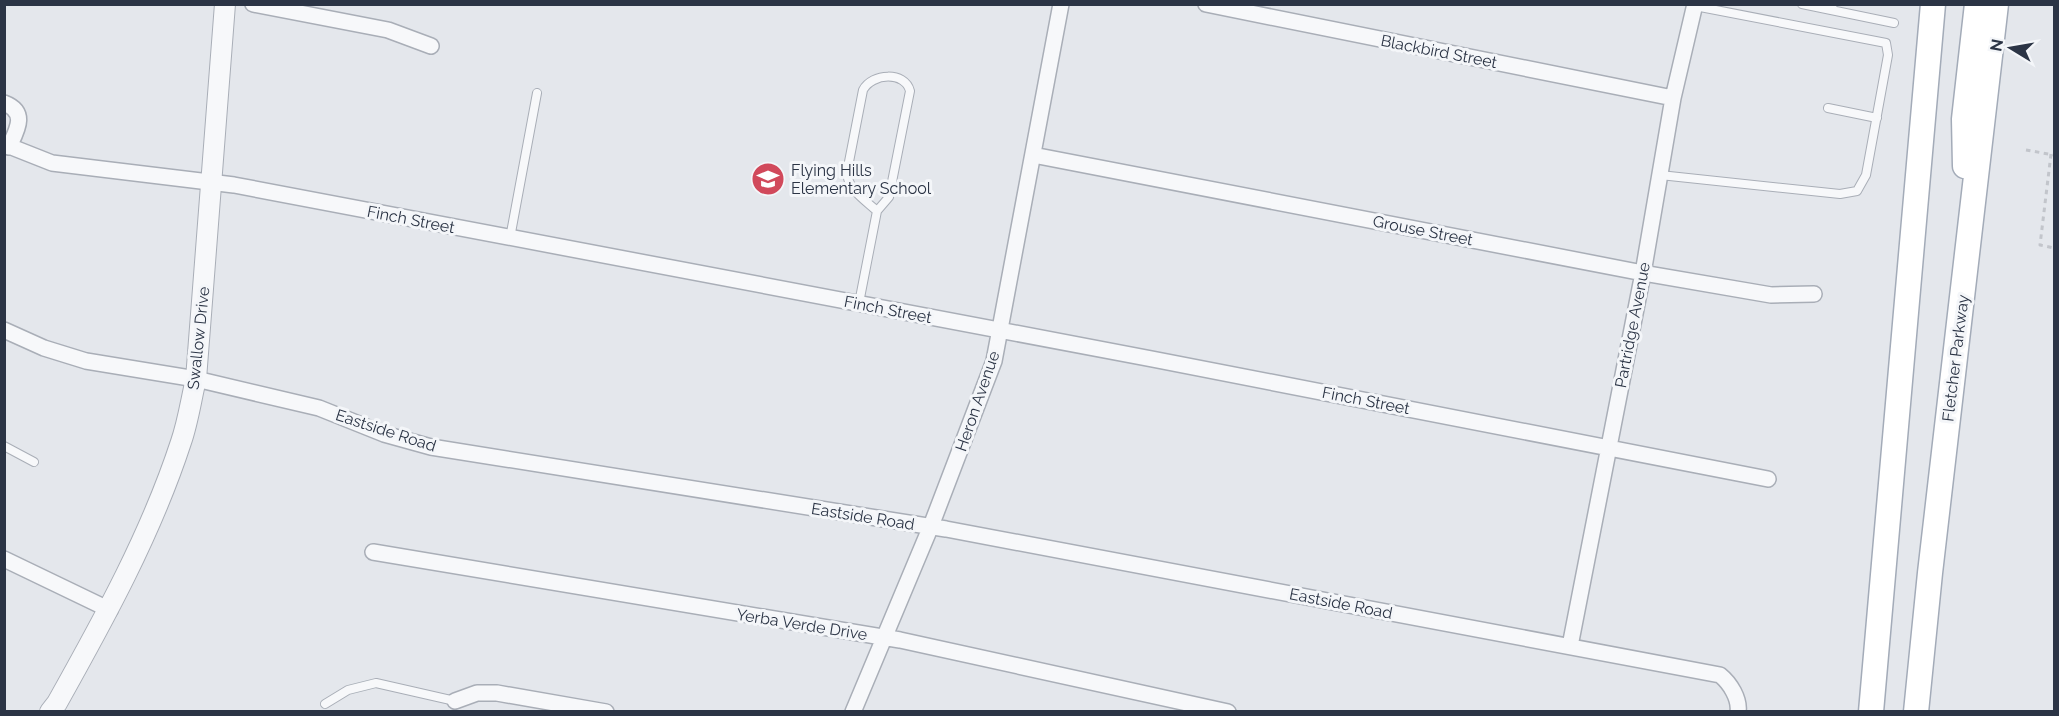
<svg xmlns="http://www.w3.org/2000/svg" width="2059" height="716" font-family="Raleway,sans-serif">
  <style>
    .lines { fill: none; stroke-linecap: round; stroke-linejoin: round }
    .service-casing { stroke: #a9aeb7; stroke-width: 10 }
    .minor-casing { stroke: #a9aeb7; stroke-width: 18 }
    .tertiary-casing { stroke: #a9aeb7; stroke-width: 22 }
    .primary-casing { stroke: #a3abb8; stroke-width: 27 }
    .path { stroke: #c2c5cb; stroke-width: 3; stroke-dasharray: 4.5 4.5; stroke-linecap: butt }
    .service { stroke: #f7f8fa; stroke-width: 8 }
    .minor { stroke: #f7f8fa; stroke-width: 15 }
    .tertiary { stroke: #f7f8fa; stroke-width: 20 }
    .primary { stroke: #fff; stroke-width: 24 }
    .labels { text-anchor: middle; stroke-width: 6; stroke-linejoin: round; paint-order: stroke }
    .street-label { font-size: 16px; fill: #2b3445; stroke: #f4f6f9 }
    .poi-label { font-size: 16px; fill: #2b3445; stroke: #f4f6f9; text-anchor: start }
  </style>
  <rect width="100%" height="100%" fill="#e4e7ec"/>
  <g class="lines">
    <g class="service-casing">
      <path id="service" d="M1802,4L1831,10
        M1833,4L1831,10L1894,23
        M1828,108L1877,118
        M1660,175L1840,194L1857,191L1866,175L1888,55L1886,43L1695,6
        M510,238L537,93
        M859,303L877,211L889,197L910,91C905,71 872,73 863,90L847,172C847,189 865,200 877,211
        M4,446L34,462
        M325,704L348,690L376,683L455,701"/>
    </g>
    <g class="minor-casing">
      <path id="minor" d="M253,4L388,30L431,46
        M1206,4L1673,98
        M4,103C28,112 17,130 9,147
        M4,144L52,163L234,185L1152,359L1768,479
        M1033,155L1643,273L1771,295L1814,294
        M4,330L44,348L86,361L196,379L319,408L384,434L431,447L946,529L1720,675C1730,683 1740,699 1738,712
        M373,552L900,640L1228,712
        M4,559L110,610
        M1570,646L1643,273L1673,98L1695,4
        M455,701L477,693H497L606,712
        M853,712L931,526L994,361L1061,4"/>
    </g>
    <g class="tertiary-casing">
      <path id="tertiary" d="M50,712L57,703C104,619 151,534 181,442C188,422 191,400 196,379L225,4"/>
    </g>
    <g class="primary-casing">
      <path id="primary" d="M1965,166L1964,119L1977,4
        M1871,712L1933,4
        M1916,712L1930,573L1996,4"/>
    </g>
    <path class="path" d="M2026,150L2054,155
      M2051,154L2040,245L2054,248"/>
    <use href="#service" class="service"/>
    <use href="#minor" class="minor"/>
    <use href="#tertiary" class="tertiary"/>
    <use href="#primary" class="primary"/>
  </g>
  <defs>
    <g id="school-disc" transform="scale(1.725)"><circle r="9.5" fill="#d1495b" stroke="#f4f6f9"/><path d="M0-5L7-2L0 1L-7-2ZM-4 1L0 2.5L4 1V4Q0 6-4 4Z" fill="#fff"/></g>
  </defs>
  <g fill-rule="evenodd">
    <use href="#school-disc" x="768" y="179"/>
  </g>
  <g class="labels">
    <g class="street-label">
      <text transform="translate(1439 51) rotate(11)" y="6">Blackbird Street</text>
      <text transform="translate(411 219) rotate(11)" y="6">Finch Street</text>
      <text transform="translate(1423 230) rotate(11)" y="6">Grouse Street</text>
      <text transform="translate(888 309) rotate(11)" y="6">Finch Street</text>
      <text transform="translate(1632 325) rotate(-79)" y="6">Partridge Avenue</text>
      <text transform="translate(198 338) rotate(-84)" y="6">Swallow Drive</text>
      <text transform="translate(1955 358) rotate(-83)" y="6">Fletcher Parkway</text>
      <text transform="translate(1366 400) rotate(11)" y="6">Finch Street</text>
      <text transform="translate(977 401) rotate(-71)" y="6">Heron Avenue</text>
      <text transform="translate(386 430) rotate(18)" y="6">Eastside Road</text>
      <text transform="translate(863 516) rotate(9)" y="6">Eastside Road</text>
      <text transform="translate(1341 603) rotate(11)" y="6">Eastside Road</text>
      <text transform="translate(802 624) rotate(9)" y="6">Yerba Verde Drive</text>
    </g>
    <g class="poi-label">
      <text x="791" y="176">Flying Hills<tspan x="791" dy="18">Elementary School</tspan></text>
    </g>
  </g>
  <rect width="2059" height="716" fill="none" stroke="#2b3445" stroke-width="12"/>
  <g transform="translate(2011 48) rotate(281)" stroke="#f4f6f9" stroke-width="4.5" paint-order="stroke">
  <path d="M0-4.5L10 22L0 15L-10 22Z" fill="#2b3445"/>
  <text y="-9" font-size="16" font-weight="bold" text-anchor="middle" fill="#2b3445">N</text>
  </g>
</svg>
